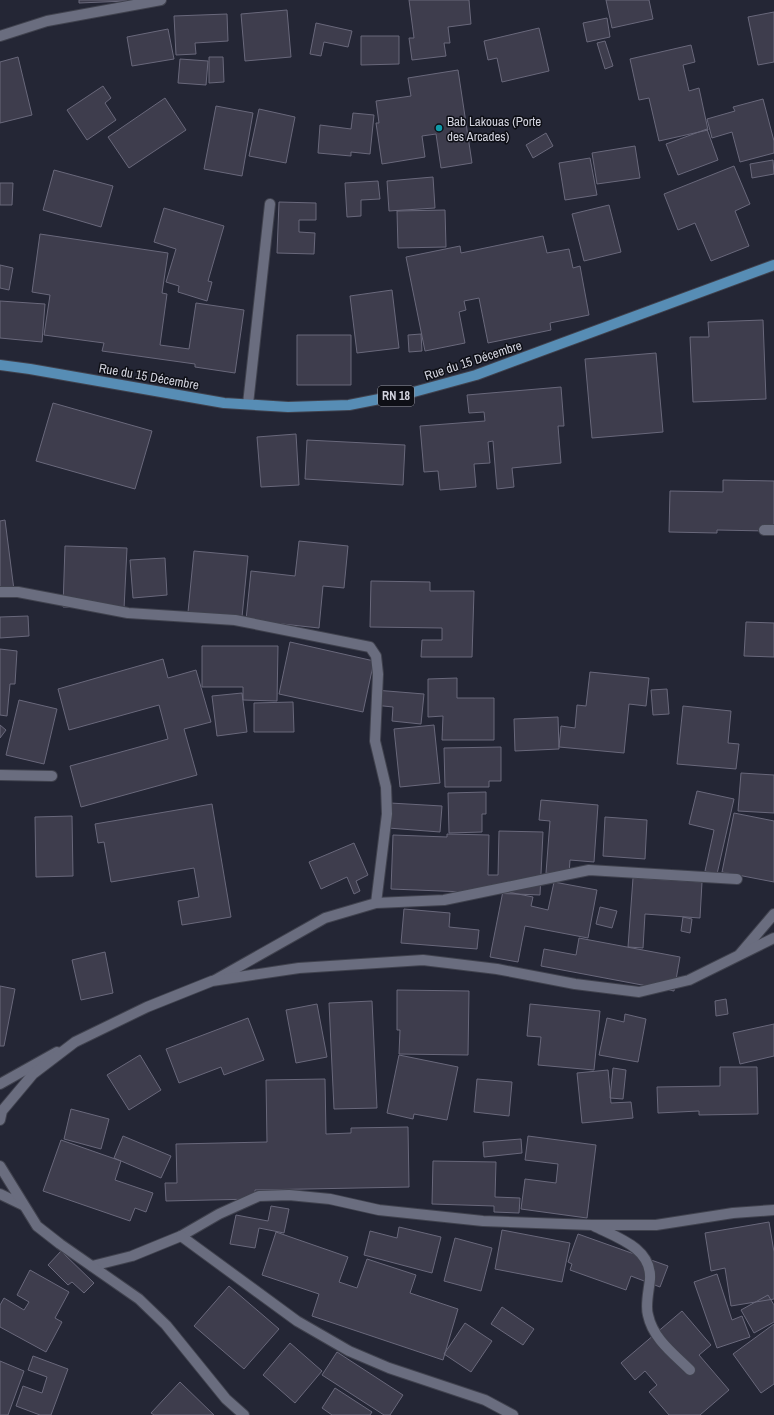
<svg xmlns="http://www.w3.org/2000/svg" width="774" height="1415" font-family="'Archivo Narrow',sans-serif">
  <style>
    .building { fill: #3e3d4d; stroke: #69687b }
    .lines { fill: none; stroke-linecap: round; stroke-linejoin: round }
    .minor-casing { stroke: #40424e; stroke-width: 12 }
    .tertiary-casing { stroke: #40424e; stroke-width: 12 }
    .primary-casing { stroke: #40424e; stroke-width: 12 }
    .minor { stroke: #6a6d7f; stroke-width: 10 }
    .tertiary { stroke: #6a6d7f; stroke-width: 10 }
    .primary { stroke: #578db5; stroke-width: 10 }
    .culture-dot { fill: #0f9aa8; stroke: #0e0f16; stroke-width: 1.5 }
    .labels { text-anchor: middle; stroke-width: 3; stroke-linejoin: round; paint-order: stroke }
    .shield { fill: #0e0f16; stroke: #9798a2; stroke-width: 1 }
    .shield-label { font-size: 12px; font-weight: bold; fill: #d2d3de }
    .poi-label { font-size: 13px; fill: #d2d3de; stroke: #0e0f16; text-anchor: start }
    .street-label { font-size: 13px; fill: #d2d3de; stroke: #0e0f16 }
  </style>
  <rect width="100%" height="100%" fill="#242635"/>
  <path class="building" d="M79,0H127V1L79,3Z
    M409,0H469L471,24L448,27L450,43H444L446,56L412,60L409,38H414Z
    M606,0H649L653,19L612,28Z
    M287,10L291,57L245,61L241,14Z
    M774,12V62L758,65L748,17Z
    M227,14L228,41L195,43L196,54L176,55L174,16Z
    M607,18L610,37L587,42L583,23Z
    M316,23L352,31L348,47L324,42L321,56L310,54Z
    M539,28L549,71L502,82L497,58L488,60L484,41Z
    M168,29L174,59L132,66L127,37Z
    M361,36H399V64L361,65Z
    M605,41L613,66L605,69L597,43Z
    M691,45L695,62L683,65L689,91L699,88L708,130L659,141L649,98L639,100L630,59Z
    M18,57L32,115L0,123V62Z
    M209,57H223L224,82L209,83Z
    M180,59L208,61L206,85L178,83Z
    M458,70L472,163L441,168L436,134L422,136L425,157L382,164L376,123H379L376,101L411,96L408,78Z
    M103,86L111,98L105,103L116,120L87,140L67,110Z
    M165,98L186,130L129,168L108,137Z
    M763,99L774,141V153L740,162L732,132L712,138L707,119L735,111L733,107Z
    M216,106L253,113L242,176L204,169Z
    M259,109L295,117L286,163L249,156Z
    M353,113L374,115L370,154L351,152V156L318,153L320,125L351,129Z
    M707,129L718,160L678,175L666,144Z
    M546,133L553,146L533,158L526,145Z
    M635,146L640,178L597,184L592,153Z
    M590,158L597,195L565,200L559,163Z
    M773,160L774,174L752,178L750,164Z
    M734,166L750,204L735,211L749,246L711,261L695,223L678,230L664,194Z
    M54,170L113,186L101,227L43,210Z
    M433,177L435,208L389,211L387,181Z
    M378,181L380,199L361,200V216L347,217L345,183Z
    M0,183H13L12,205H0Z
    M279,202L316,203V220H299V232L315,233L314,254L277,253Z
    M609,205L621,252L584,261L572,214Z
    M164,208L224,226L208,281L212,282L207,301L178,292L179,286L166,282L176,249L154,242Z
    M445,210L446,247L398,248L397,211Z
    M40,234L168,253L162,293L167,294L160,345L189,349L196,303L244,310L235,373L195,367V364L102,351L104,343L44,335L50,295L32,292Z
    M543,236L547,253L569,249L573,268L580,266L589,315L550,323L551,330L488,343L479,298L464,301L466,310L459,312L465,343L425,351L406,257L460,246L461,253Z
    M0,265L13,268L9,290L0,288Z
    M392,290L399,348L357,353L350,296Z
    M0,301L45,304L42,342L0,338Z
    M763,320L766,399L693,402L690,337H709L708,322Z
    M421,334L422,351L409,352L408,335Z
    M297,335H351V385H297Z
    M656,353L663,432L592,438L585,359Z
    M561,387L564,426H558L561,463L512,468L514,487L497,489L493,441L488,442L490,463L474,464L476,487L440,490L438,471L424,472L420,426L485,421L484,412L469,413L467,395Z
    M53,403L152,431L135,489L36,461Z
    M296,434L299,485L261,487L257,437Z
    M307,440L405,445L403,485L305,479Z
    M723,480L774,481V528L766,531L717,530V533L669,532L670,491L723,492Z
    M5,520L14,590L0,591V521Z
    M299,541L348,546L344,588L323,586L319,628L246,620L251,571L295,576Z
    M65,546L127,548L124,609L63,607Z
    M194,551L248,556L242,617L188,612Z
    M165,558L167,595L133,598L130,560Z
    M371,581L430,582V591H474L472,657H421L422,640H442V628L370,627Z
    M28,616L29,636L0,638V617Z
    M746,622L774,623V657L744,656Z
    M290,642L374,661L363,712L279,694Z
    M202,646H278L277,701L243,700V687H202Z
    M0,649L17,651L15,684H10L7,716L0,715Z
    M163,659L168,678L196,670L211,722L184,729L197,775L81,807L70,766L168,739L159,705L69,730L58,689Z
    M590,672L649,678L646,706L629,704L624,753L559,747L561,726L575,728L577,705L586,706Z
    M457,678V698H494V740H442L443,716L428,717V679Z
    M667,689L669,714L653,715L651,690Z
    M375,690L424,694L421,724L392,721L393,707L374,705Z
    M242,693L247,732L217,736L212,696Z
    M19,700L57,709L44,764L6,755Z
    M293,702L294,732H254V703Z
    M683,706L731,711L728,743L739,744L736,769L677,764Z
    M558,717L559,749L515,751L514,719Z
    M0,725L6,730L0,738Z
    M434,725L440,783L400,787L394,729Z
    M501,747V781H489V787H445L444,748Z
    M741,773L774,775V813L738,811Z
    M697,791L734,799L717,874L705,871L714,830L689,824Z
    M486,792V814H482V832L449,833L448,793Z
    M541,800L598,805L594,862L570,860L569,874L546,873L550,821L539,820Z
    M390,803L442,806L440,832L388,828Z
    M212,804L231,917L182,925L178,901L199,897L194,868L111,882L104,842L98,843L95,824Z
    M734,813L774,821V882L722,872Z
    M72,816L73,876L36,877L35,817Z
    M605,817L647,820L645,859L603,856Z
    M499,831L543,832L540,895L391,889L393,835L447,837V834L489,835L488,875H498Z
    M354,843L368,875L356,881L360,891L354,894L347,877L321,889L309,862Z
    M633,878L702,882L700,918L645,914L643,948L628,947Z
    M554,882L597,890L588,938L525,926L518,962L490,957L503,891L533,897L531,906L548,910Z
    M600,907L617,911L612,928L596,924Z
    M404,909L450,913L449,927L479,930L477,949L401,943Z
    M683,917L692,919L690,933L681,931Z
    M579,938L680,957L674,991L541,966L544,949L576,955Z
    M105,952L113,993L81,1000L72,960Z
    M0,986L15,989L4,1046H0Z
    M397,990L469,991L468,1055L399,1054L400,1030H397Z
    M726,999L728,1014L716,1016L715,1001Z
    M372,1001L377,1108L334,1109L329,1003Z
    M317,1004L327,1057L296,1063L286,1010Z
    M530,1004L600,1011L594,1070L538,1065L541,1037L527,1036Z
    M625,1014L646,1019L638,1062L599,1055L607,1018L624,1022Z
    M248,1018L264,1060L224,1075L221,1067L179,1083L166,1049Z
    M774,1024V1056L740,1064L733,1033Z
    M140,1055L161,1090L129,1110L107,1075Z
    M399,1055L458,1067L447,1120L414,1114L413,1119L387,1113Z
    M720,1067H757L758,1114L699,1115V1111L658,1113L657,1087L720,1086Z
    M613,1068L626,1070L623,1099L610,1098Z
    M608,1070L611,1103L631,1102L633,1118L582,1123L577,1073Z
    M325,1079L326,1134L351,1133V1128L408,1127L409,1187L255,1190V1199L166,1201L165,1183H177L176,1144L267,1142L266,1080Z
    M477,1079L512,1082L509,1116L474,1112Z
    M71,1109L109,1119L101,1149L64,1139Z
    M123,1136L171,1156L161,1178L114,1158Z
    M528,1136L596,1145L587,1218L521,1209L525,1179L556,1183L558,1164L525,1160Z
    M521,1139L522,1153L484,1157L483,1142Z
    M61,1140L121,1161L115,1180L153,1193L146,1212L135,1208L130,1221L43,1191Z
    M433,1161L496,1162L495,1197L520,1198L519,1213L494,1212V1206L432,1204Z
    M271,1206L289,1209L284,1233L259,1228L255,1248L230,1244L236,1215L268,1221Z
    M769,1222L774,1252V1299L731,1306L725,1268L711,1271L705,1233Z
    M399,1227L441,1237L432,1273L364,1255L370,1231L397,1238Z
    M502,1230L570,1243L562,1282L495,1269Z
    M276,1232L348,1257L339,1282L357,1288L367,1259L416,1275L410,1293L458,1309L443,1360L312,1316L319,1294L262,1275Z
    M578,1234L668,1266L660,1287L631,1276L626,1290L570,1270L572,1264L568,1262Z
    M455,1238L492,1248L481,1291L444,1281Z
    M61,1251L94,1283L84,1293L72,1282L68,1285L48,1265Z
    M30,1270L69,1292L55,1318L62,1322L46,1352L0,1327V1305L4,1298L24,1310L29,1302L17,1295Z
    M717,1274L732,1320L742,1316L750,1337L717,1348L694,1282Z
    M229,1286L279,1329L244,1369L194,1326Z
    M768,1295L774,1305V1322L754,1333L741,1310Z
    M502,1307L534,1329L523,1345L491,1324Z
    M682,1311L711,1345L699,1355L729,1390L700,1415H669L649,1392L657,1385L645,1371L635,1380L621,1363Z
    M465,1323L492,1341L471,1372L444,1354Z
    M774,1324V1384L761,1393L733,1354Z
    M290,1343L322,1371L295,1403L263,1375Z
    M337,1352L403,1395L390,1415H384L322,1375Z
    M33,1356L68,1369L51,1415H40L16,1406L23,1386L42,1393L47,1377L28,1370Z
    M0,1361L24,1371L8,1415H0Z
    M180,1382L214,1415H154L151,1413Z
    M335,1388L372,1412L370,1415H332L322,1408Z"/>
  <g class="lines">
    <g class="minor-casing">
      <path id="minor" d="M0,36L47,21L161,0
        M248,404L270,204
        M764,530H774
        M0,592H18L128,613L235,620L370,647L376,656L378,674L375,741L386,787L387,814L376,903
        M0,775L52,776
        M740,954L774,914
        M215,980L325,918L376,903L444,900L589,870L737,879
        M0,1084L57,1052
        M0,1194L23,1205
        M594,1226C616,1237 652,1248 650,1279C649,1290 645,1305 648,1315C653,1339 674,1354 690,1370
        M92,1266L132,1256L181,1236L219,1214L259,1196L289,1195L330,1199L379,1210L483,1221L592,1225H656L733,1213L774,1210"/>
    </g>
    <g class="tertiary-casing">
      <path id="tertiary" d="M0,1120L2,1111L33,1074L75,1042L147,1007L212,981L299,968L423,960L497,969L575,984L639,992L689,980L774,938
        M0,1166L37,1226L60,1244L139,1299L166,1325L226,1399L244,1415
        M181,1236L297,1321L349,1351L389,1368L485,1400L513,1415"/>
    </g>
    <g class="primary-casing">
      <path id="primary" d="M0,365L30,369L224,403L288,407L349,405L410,393L476,375L774,265"/>
    </g>
    <use href="#minor" class="minor"/>
    <use href="#tertiary" class="tertiary"/>
    <use href="#primary" class="primary"/>
  </g>
  <circle class="culture-dot" cx="439" cy="128" r="4"/>
  <g class="labels">
    <rect class="shield" x="378" y="386" width="36" height="20" rx="3"/>
    <g class="shield-label">
      <text x="396" y="400">RN 18</text>
    </g>
    <g class="poi-label">
      <text x="447" y="126">Bab Lakouas (Porte<tspan x="447" dy="15">des Arcades)</tspan></text>
    </g>
    <g class="street-label">
      <text transform="translate(473 360) rotate(-18)" y="5">Rue du 15 Décembre</text>
      <text transform="translate(149 376) rotate(10)" y="5">Rue du 15 Décembre</text>
    </g>
  </g>
</svg>
